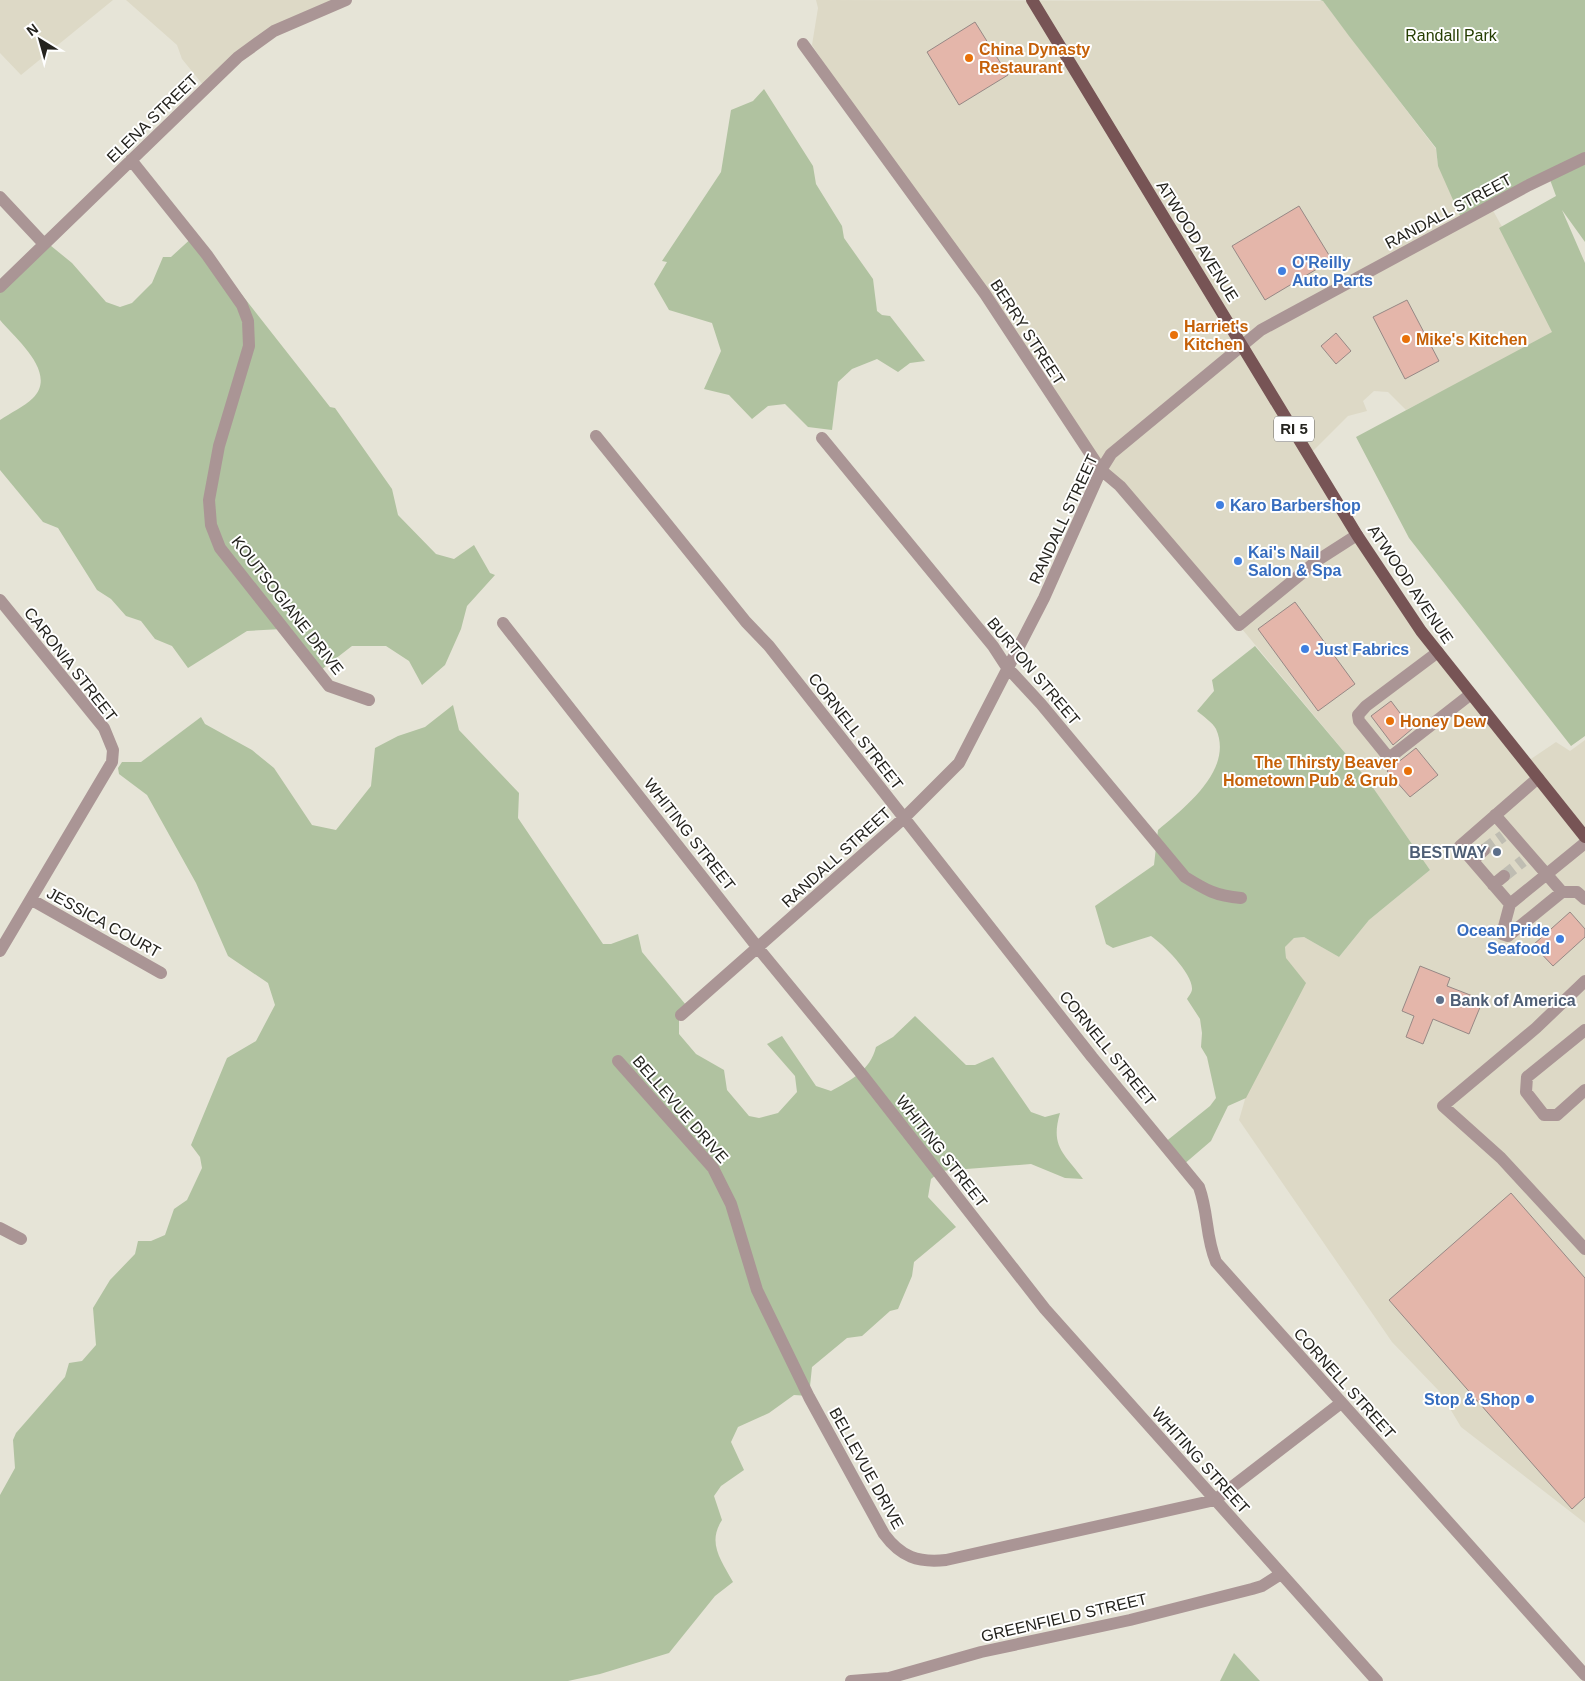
<svg xmlns="http://www.w3.org/2000/svg" width="1585" height="1681" font-family="Arial,sans-serif">
  <style>
    .built { fill: #ddd9c6 }
    .green { fill: #b0c2a0 }
    .building { fill: #e4b6aa; stroke: #968885 }
    .lines { fill: none; stroke-linecap: round; stroke-linejoin: round }
    .minor-tunnel { stroke: #bfbdb2; stroke-width: 12; stroke-dasharray: 12 6; stroke-linecap: butt }
    .minor { stroke: #aa9595; stroke-width: 12 }
    .major { stroke: #775455; stroke-width: 12 }
    .food-dot { fill: #e8710a; stroke: #fff; stroke-width: 2 }
    .shop-dot { fill: #3f7fe0; stroke: #fff; stroke-width: 2 }
    .service-dot { fill: #5c6f8a; stroke: #fff; stroke-width: 2 }
    .labels { text-anchor: middle; stroke-width: 4; stroke-linejoin: round; paint-order: stroke }
    .shield { fill: #fff; stroke: #666562; stroke-width: 1 }
    .shield-label { font-size: 15px; font-weight: bold; fill: #24231e }
    .park-label { font-size: 16px; fill: #263e03; stroke: #fff }
    .food-label { font-size: 16px; font-weight: bold; fill: #c56008; stroke: #fff; text-anchor: start }
    .street-label { font-size: 16px; fill: #24231e; stroke: #fff }
    .shop-label { font-size: 16px; font-weight: bold; fill: #366cbe; stroke: #fff; text-anchor: start }
    .service-label { font-size: 16px; font-weight: bold; fill: #4e5e75; stroke: #fff; text-anchor: end }
  </style>
  <rect width="100%" height="100%" fill="#e6e4d7"/>
  <path class="built" d="M0,0H113L21,75L0,53Z
    M126,0H346L265,33L204,86L182,59L177,45Z
    M816,0L1323,1L1436,149L1438,166L1491,207L1556,323V333L1406,410L1388,392L1374,391L1363,401L1367,411L1348,416L1312,452L1418,625L1528,761L1556,742L1570,751L1585,740V1523L1461,1427L1440,1392L1392,1342L1239,1120L1286,958L1285,947L1294,938L1304,937L1339,957L1369,920L1430,870L1367,779L1128,492L1103,472L882,152L812,45L818,8Z"/>
  <path class="green" d="M1320,0H1585V242L1562,210L1585,263V736L1571,746L1409,538L1356,437L1552,332L1499,228L1556,196L1549,177L1461,218L1438,166L1436,148L1349,36L1323,1Z
    M764,89L813,166L816,184L842,226L844,238L873,279L877,311L882,315L890,316L925,361L910,363L898,372L877,359L852,369L838,382L832,430L808,427L785,404L768,406L752,419L729,395L704,389L721,351L712,323L669,310L654,284L667,262L662,261L721,172L731,110L753,101Z
    M195,235L330,407L335,408L392,489L398,515L436,554L454,559L474,545L490,573L495,575L467,606L461,629L445,665L422,685L409,661L386,646H352L317,673L282,629L247,631L188,668L172,646L155,639L141,621L126,616L111,599L97,590L58,528L43,522L0,470V420C10,413 24,407 33,398C58,373 16,339 0,320V286L45,241L72,263L106,302L120,307L132,303L152,283L163,257H171Z
    M1255,646L1367,779L1430,870L1369,920L1339,957L1304,937L1294,938L1285,947L1286,958L1306,983L1246,1098L1228,1106L1211,1141L1183,1165L1164,1143L1210,1106L1216,1098L1207,1057L1201,1047L1202,1033L1200,1019L1187,999C1189,996 1192,992 1192,989C1193,974 1163,944 1151,936L1113,948L1106,944L1095,906L1154,865L1158,830C1185,807 1234,770 1216,729C1213,723 1203,716 1197,711L1214,691L1212,680Z
    M453,705L459,730L519,793L518,818L603,944H611L638,934L642,952L686,1005L679,1020V1034L696,1054L724,1070L727,1090L749,1116L759,1118L778,1113L797,1092L795,1076L767,1044L782,1036L816,1086L831,1091C851,1080 870,1071 876,1047L893,1037L915,1016L966,1065H975L993,1057L1031,1112L1045,1117L1060,1113C1050,1147 1064,1153 1083,1179L1065,1178L1031,1164L941,1171L931,1179L928,1197L956,1227L914,1262L912,1276L898,1309L890,1311L862,1336L847,1338L812,1367L809,1396L794,1395L769,1413L738,1427L731,1442L744,1470L721,1486L714,1496L722,1520C707,1543 721,1560 733,1582L715,1596L669,1653L600,1674L568,1681H0V1495L15,1468L13,1440L16,1433L65,1377L69,1363L82,1361L96,1345L93,1308L110,1280L135,1254L138,1241H151L165,1235L174,1209L187,1200L202,1168L200,1157L191,1145L227,1058L256,1041L275,1005L268,983L228,956L196,883L147,795L119,774L118,768L122,762H141L201,717L205,724L252,750L274,768L312,825L336,830L371,786L375,748L398,736L425,727Z
    M1234,1653L1260,1681H1220Z"/>
  <path class="building" d="M975,22L1008,75L959,105L927,52Z
    M1299,206L1332,260L1265,300L1232,246Z
    M1407,300L1439,361L1405,379L1373,317Z
    M1336,333L1351,351L1336,364L1321,346Z
    M1295,602L1355,684L1318,711L1258,629Z
    M1391,701L1412,729L1393,745L1371,716Z
    M1416,748L1438,775L1410,797L1387,771Z
    M1570,912L1585,929V937L1553,966L1533,945Z
    M1420,966L1450,978L1447,986L1483,1000L1469,1034L1433,1019L1423,1044L1406,1037L1414,1016L1402,1011Z
    M1511,1193L1585,1278V1497L1572,1509L1389,1300Z"/>
  <g class="lines">
    <path class="minor-tunnel" d="M1484,850L1503,836
      M1504,876L1523,861"/>
    <path class="minor" d="M803,44L985,294L1101,470L1120,486L1239,625L1318,560L1357,535
      M131,160L207,255L242,305L248,321L249,346L219,446L209,500L211,525L220,548L329,686L369,700
      M0,197L44,244
      M0,287L238,57L274,31L346,0
      M596,436L746,622L769,646L1092,1057L1199,1187C1209,1215 1205,1235 1216,1262L1585,1675
      M822,438L993,646L1006,666L1041,704L1185,877C1206,890 1216,896 1241,898
      M0,600L104,728L113,750L112,762L0,951
      M503,623L758,948L860,1072L1045,1309L1377,1681
      M1438,652L1366,706L1358,715L1359,721L1389,758L1471,694
      M1538,778L1460,846L1510,904L1585,843
      M1495,815L1562,892H1577L1585,899
      M1473,860L1484,850
      M1493,885L1504,876
      M32,900L161,973
      M1510,904L1502,934L1508,936L1562,892
      M1585,981L1536,1028L1443,1106L1501,1158L1585,1249
      M681,1015L904,818L959,763L1044,598L1101,470L1111,454L1261,330L1529,185L1585,158
      M1585,1030L1527,1077L1526,1092L1544,1115H1557L1585,1090
      M618,1061L713,1168L731,1204L757,1290L809,1397L884,1534C901,1557 918,1563 946,1560L1215,1500L1341,1403
      M0,1228L21,1239
      M851,1681L889,1678L981,1652L1130,1620L1252,1589L1262,1586L1281,1574"/>
    <path class="major" d="M1032,0L1357,535L1421,631L1585,837"/>
  </g>
  <g class="food-dot">
    <circle cx="969" cy="58" r="5"/>
    <circle cx="1174" cy="335" r="5"/>
    <circle cx="1406" cy="339" r="5"/>
    <circle cx="1390" cy="721" r="5"/>
    <circle cx="1408" cy="771" r="5"/>
  </g>
  <g class="shop-dot">
    <circle cx="1282" cy="271" r="5"/>
    <circle cx="1220" cy="505" r="5"/>
    <circle cx="1238" cy="561" r="5"/>
    <circle cx="1305" cy="649" r="5"/>
    <circle cx="1560" cy="939" r="5"/>
    <circle cx="1530" cy="1399" r="5"/>
  </g>
  <g class="service-dot">
    <circle cx="1497" cy="852" r="5"/>
    <circle cx="1440" cy="1000" r="5"/>
  </g>
  <g class="labels">
    <rect class="shield" x="1274" y="416.5" width="40" height="25" rx="4"/>
    <g class="shield-label">
      <text x="1294" y="434">RI 5</text>
    </g>
    <g class="park-label">
      <text x="1451" y="41">Randall Park</text>
    </g>
    <g class="food-label">
      <text x="979" y="55">China Dynasty<tspan x="979" dy="18">Restaurant</tspan></text>
      <text x="1184" y="332">Harriet's<tspan x="1184" dy="18">Kitchen</tspan></text>
      <text x="1416" y="345">Mike's Kitchen</text>
      <text x="1400" y="727">Honey Dew</text>
      <text x="1398" y="768" text-anchor="end">The Thirsty Beaver<tspan x="1398" dy="18">Hometown Pub &amp; Grub</tspan></text>
    </g>
    <g class="street-label">
      <text transform="translate(152 118) rotate(-44)" y="6">ELENA STREET</text>
      <text transform="translate(1448 211) rotate(-28)" y="6">RANDALL STREET</text>
      <text transform="translate(1198 241) rotate(58)" y="6">ATWOOD AVENUE</text>
      <text transform="translate(1028 332) rotate(57)" y="6">BERRY STREET</text>
      <text transform="translate(1063 519) rotate(-65)" y="6">RANDALL STREET</text>
      <text transform="translate(1411 584) rotate(56)" y="6">ATWOOD AVENUE</text>
      <text transform="translate(288 605) rotate(52)" y="6">KOUTSOGIANE DRIVE</text>
      <text transform="translate(71 664) rotate(52)" y="6">CARONIA STREET</text>
      <text transform="translate(1034 671) rotate(50)" y="6">BURTON STREET</text>
      <text transform="translate(856 731) rotate(52)" y="6">CORNELL STREET</text>
      <text transform="translate(690 834) rotate(52)" y="6">WHITING STREET</text>
      <text transform="translate(836 857) rotate(-42)" y="6">RANDALL STREET</text>
      <text transform="translate(104 922) rotate(29)" y="6">JESSICA COURT</text>
      <text transform="translate(1108 1048) rotate(51)" y="6">CORNELL STREET</text>
      <text transform="translate(681 1109) rotate(49)" y="6">BELLEVUE DRIVE</text>
      <text transform="translate(942 1151) rotate(52)" y="6">WHITING STREET</text>
      <text transform="translate(1345 1383) rotate(48)" y="6">CORNELL STREET</text>
      <text transform="translate(1201 1460) rotate(48)" y="6">WHITING STREET</text>
      <text transform="translate(867 1468) rotate(61)" y="6">BELLEVUE DRIVE</text>
      <text transform="translate(1064 1617) rotate(-13)" y="6">GREENFIELD STREET</text>
    </g>
    <g class="shop-label">
      <text x="1292" y="268">O'Reilly<tspan x="1292" dy="18">Auto Parts</tspan></text>
      <text x="1230" y="511">Karo Barbershop</text>
      <text x="1248" y="558">Kai's Nail<tspan x="1248" dy="18">Salon &amp; Spa</tspan></text>
      <text x="1315" y="655">Just Fabrics</text>
      <text x="1550" y="936" text-anchor="end">Ocean Pride<tspan x="1550" dy="18">Seafood</tspan></text>
      <text x="1520" y="1405" text-anchor="end">Stop &amp; Shop</text>
    </g>
    <g class="service-label">
      <text x="1487" y="858">BESTWAY</text>
      <text x="1450" y="1006" text-anchor="start">Bank of America</text>
    </g>
  </g>
  <g transform="translate(40 40) rotate(323)" stroke="#ffffff" stroke-width="4" paint-order="stroke">
  <path d="M0-4L9 19L0 12L-9 19Z" fill="#24231e"/>
  <text y="-8" font-size="14" font-weight="bold" text-anchor="middle" fill="#24231e">N</text>
  </g>
</svg>
